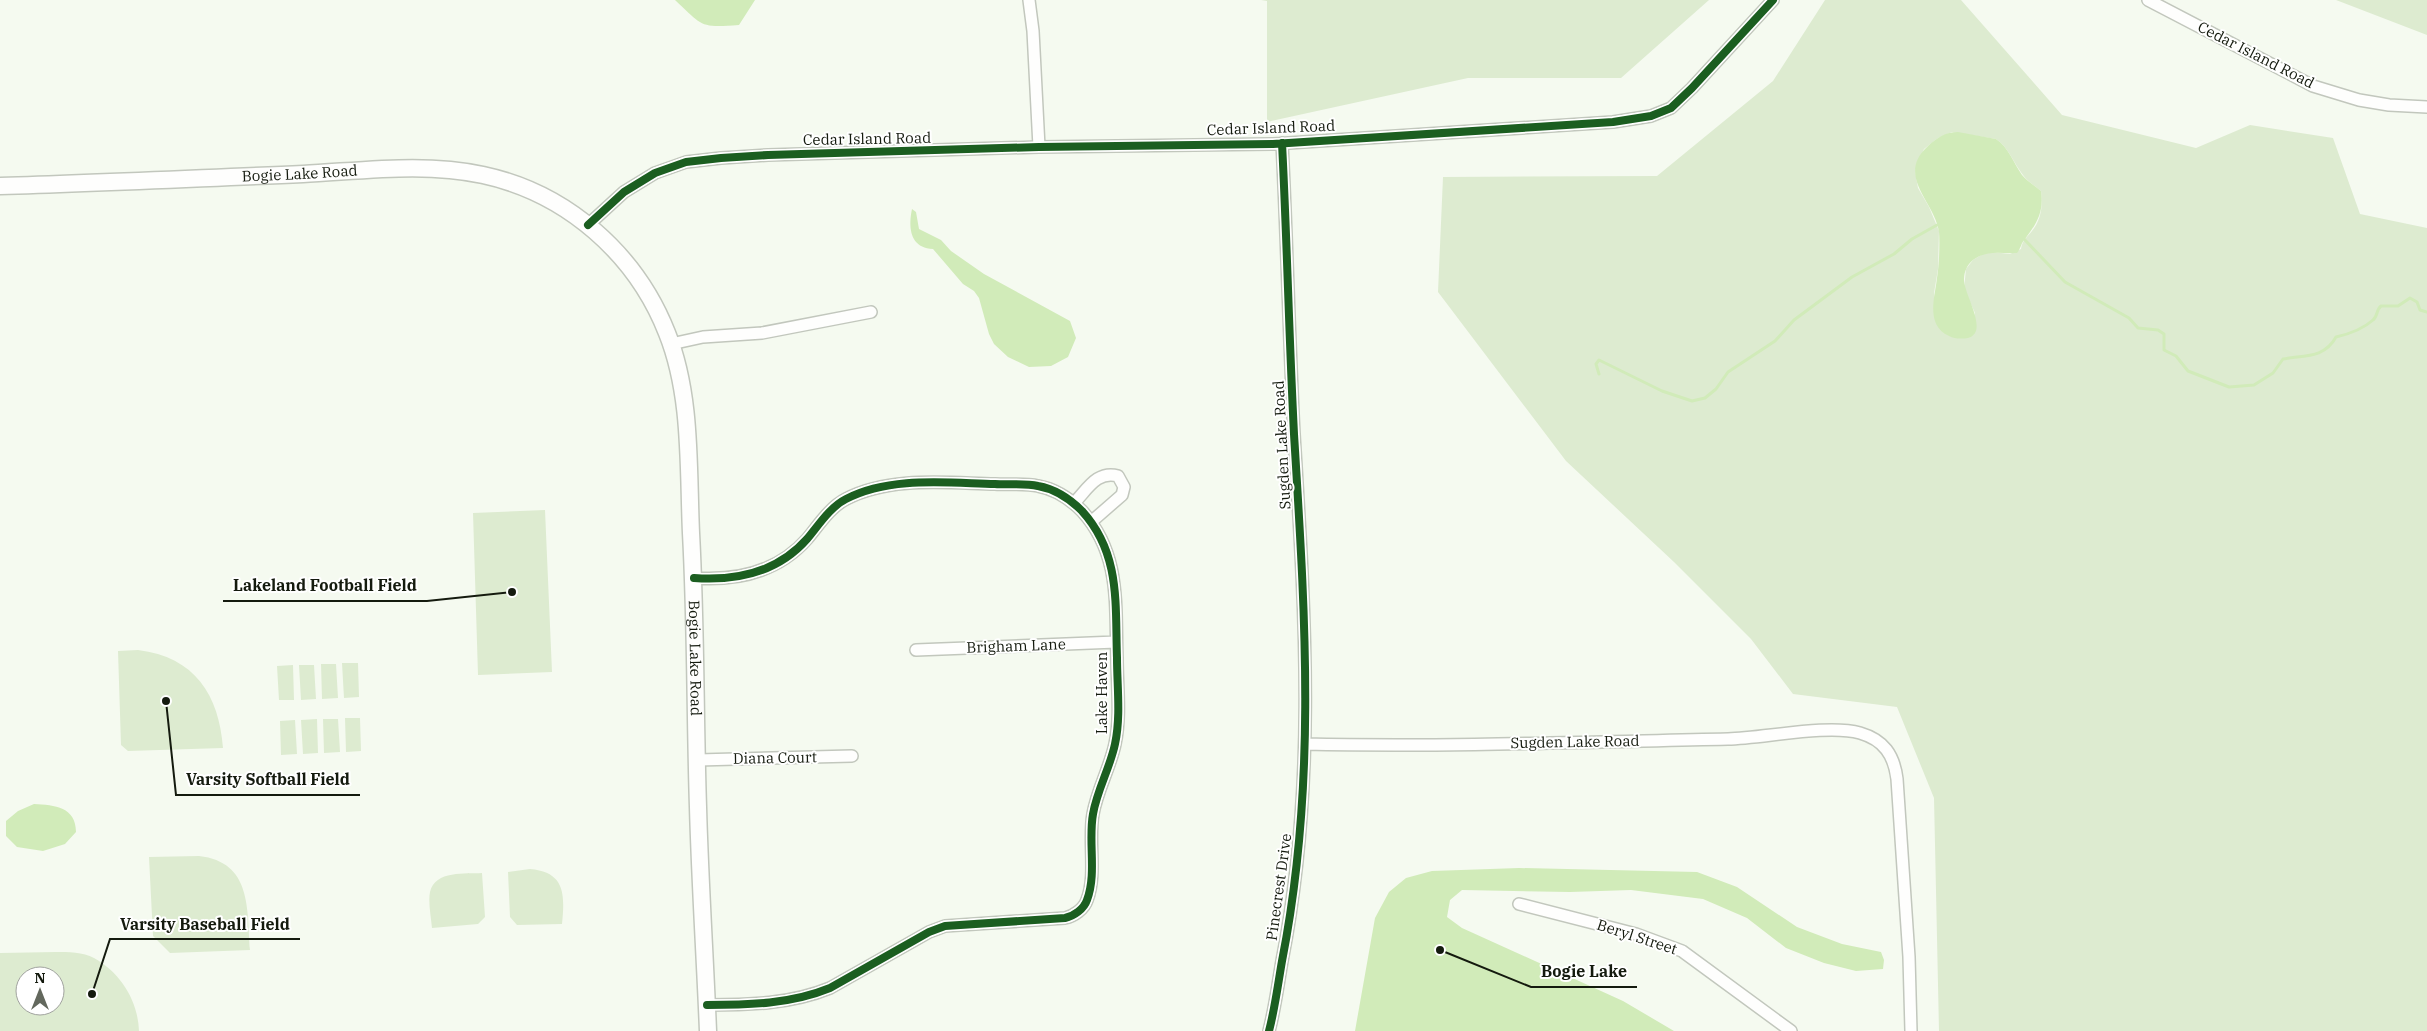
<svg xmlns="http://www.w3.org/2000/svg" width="2427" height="1031" font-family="'IBM Plex Serif',serif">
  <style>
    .green { fill: #ddebd0; fill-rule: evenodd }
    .water { fill: #d1ebb9 }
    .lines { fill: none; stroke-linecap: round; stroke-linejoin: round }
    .stream { stroke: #d1ebb9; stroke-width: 3 }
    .minor-casing { stroke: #c2c7bd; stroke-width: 14 }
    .secondary-casing { stroke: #c2c7bd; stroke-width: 19 }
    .minor { stroke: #fefefd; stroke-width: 11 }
    .secondary { stroke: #fefefd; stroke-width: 16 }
    .cycleway-casing { stroke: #fff; stroke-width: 11 }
    .cycleway { stroke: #1b5e20; stroke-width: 8 }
    .labels { text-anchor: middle; stroke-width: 4; stroke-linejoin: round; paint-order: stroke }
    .street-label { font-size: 15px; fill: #141a0e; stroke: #fff }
    .leader { fill: none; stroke: #141a0e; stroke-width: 2 }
    .callout-dot { fill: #141a0e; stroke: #fff; stroke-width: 2 }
    .callout-label { font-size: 16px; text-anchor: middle; font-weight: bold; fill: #141a0e; stroke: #fff; stroke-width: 4; stroke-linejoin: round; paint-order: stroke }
  </style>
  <rect width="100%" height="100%" fill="#f5faf0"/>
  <path class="green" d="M1261,0H1709L1621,78H1468L1267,122V1Z
    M1825,0H1961L2062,115L2196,148L2250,125L2333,138L2360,214L2427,228V1031H1939L1934,798L1897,707L1793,694L1751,639L1674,562L1566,461L1438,292L1443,177L1657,176L1773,81ZM1952,132L1996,139C2009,148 2013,162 2023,175C2027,181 2035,186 2041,191C2043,206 2041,220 2032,231C2027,237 2022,241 2021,249L2010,254L1992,252L1983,254L1973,260L1966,269L1964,289L1975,313L1970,337C1956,339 1948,338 1939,327L1934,293L1938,269L1939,231L1929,207L1918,188L1915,171L1924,149L1938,138Z
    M2336,0H2427V35Z
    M545,510L552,672L478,675L473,513Z
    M138,650C195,657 219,695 223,748L128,751L121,745L118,651Z
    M342,663H358L359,697L344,698Z
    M321,664H336L338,698L322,699Z
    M293,665L294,700H279L277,666Z
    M299,665H314L316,699L301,700Z
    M345,718H360L361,751L346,752Z
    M317,719L318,753L303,754L301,720Z
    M323,719H338L340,752L324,753Z
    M295,720L297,754L281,755L280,721Z
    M199,856C252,862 247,909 250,950L170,953L153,936L149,857Z
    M530,869C565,872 565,894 562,924L517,925L510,917L508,872Z
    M482,873L485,917L478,924L432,928C431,917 428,902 430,892C435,870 466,874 482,873Z
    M56,952C68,952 83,952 94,958C121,973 138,1001 139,1031H0V953ZM25,976H55V1006H25Z"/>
  <path class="water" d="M675,0H755L739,25C699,28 703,26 675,0Z
    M1958,132L1996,139C2009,148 2013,162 2022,175C2027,181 2035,186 2041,191C2044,212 2037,223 2025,239C2021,243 2021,248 2017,253C2001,254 1988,249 1973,260C1967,265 1964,272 1964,279C1963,293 1990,332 1968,338C1962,339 1954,339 1949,336C1925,325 1935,297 1937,278C1939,267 1940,243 1939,232C1935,202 1895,176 1928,146C1937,138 1945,132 1958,132Z
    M912,209L916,212L919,229L941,240L951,251L984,274L1070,321L1076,338L1068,357L1051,366L1029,367L1008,357L994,344L989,334L979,298L974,291L963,284L933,249C910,248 908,228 912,209Z
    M34,804C55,805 76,807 76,832L65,844L43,851L17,847L6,836V821L18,811Z
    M1519,868L1697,872L1737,887L1797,927L1842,944L1881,952L1884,960L1883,969L1856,971L1824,963L1786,948L1747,918L1703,899L1631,890L1570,892L1462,890L1450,900L1447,917L1462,928L1623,1001L1674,1031H1355L1375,918L1389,892L1406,878L1432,871Z"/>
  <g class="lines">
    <path class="stream" d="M2024,239L2065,282L2129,318L2138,328L2158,330L2164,334V350L2176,356L2188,371L2229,387L2254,385L2273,373L2283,359C2303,355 2324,359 2336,337C2349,334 2362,330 2373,320C2378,316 2376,310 2381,306H2398L2410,298L2417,302L2420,310L2427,312
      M1599,374L1596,364L1599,360L1662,391L1692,401L1705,398L1716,389L1728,372L1775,341L1794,320L1852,277L1894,254L1912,239L1937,225"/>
    <g class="minor-casing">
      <path id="minor" d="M1029,0L1033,31L1039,147
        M2148,0L2313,86L2359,100L2389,105L2427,107
        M588,225L624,192L655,173L686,162L721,158L768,155L1039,147L1273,144L1613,122L1651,116L1671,108L1692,88L1773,0
        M671,344L703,337L762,333L871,312
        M1074,503C1087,490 1097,470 1118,476L1124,487L1122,495L1091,522
        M694,578C736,581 778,572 807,539C818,526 830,507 846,499C890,476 947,483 995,484C1008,485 1025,483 1038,486C1055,489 1070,499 1082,511C1121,554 1115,604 1117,658C1117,686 1121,716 1115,744C1110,768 1097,790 1093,814C1088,841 1097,874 1087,900C1084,909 1074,916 1065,918L945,926L929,932L830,988C791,1004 749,1005 707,1005
        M916,650L1116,642
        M1305,744C1446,747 1587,742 1728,739C1764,738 1828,724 1860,733C1884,740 1894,755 1897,779L1909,957L1911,1031
        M698,760L852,756
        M1519,904L1636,934L1682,951L1791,1031
        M1269,1031C1275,1008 1278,984 1282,961C1317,783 1305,613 1294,434C1289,337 1287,240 1282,143"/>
    </g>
    <g class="secondary-casing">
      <g id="secondary">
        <path id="s1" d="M0,186C101,183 202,178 303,174C362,171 425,162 483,175C567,193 636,254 667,333C692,395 688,467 691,533C696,624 695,716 698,807C700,882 705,957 708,1031"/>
      </g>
    </g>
    <use href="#minor" class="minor"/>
    <use href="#secondary" class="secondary"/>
    <g class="cycleway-casing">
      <path id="cycleway" d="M588,225L624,192L655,173L686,162L721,158L768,155L1039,147L1273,144L1613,122L1651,116L1671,108L1692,88L1773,0
        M694,578C736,581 778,572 807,539C818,526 830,507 846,499C890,476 947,483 995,484C1008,485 1025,483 1038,486C1055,489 1070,499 1082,511C1121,554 1115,604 1117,658C1117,686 1121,716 1115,744C1110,768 1097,790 1093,814C1088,841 1097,874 1087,900C1084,909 1074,916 1065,918L945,926L929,932L830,988C791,1004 749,1005 707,1005
        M1269,1031C1275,1008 1278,984 1282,961C1317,783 1305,613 1294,434C1289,337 1287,240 1282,143"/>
    </g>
    <use href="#cycleway" class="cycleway"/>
  </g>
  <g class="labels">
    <g class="street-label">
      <text transform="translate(2256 55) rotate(27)" y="5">Cedar Island Road</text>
      <text transform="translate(1271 128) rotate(-2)" y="5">Cedar Island Road</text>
      <text transform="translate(867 139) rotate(-1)" y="5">Cedar Island Road</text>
      <text dy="5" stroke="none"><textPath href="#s1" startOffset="300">Bogie Lake Road</textPath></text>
      <text transform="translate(1282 445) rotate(-93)" y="5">Sugden Lake Road</text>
      <text transform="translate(1016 646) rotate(-2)" y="5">Brigham Lane</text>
      <text dy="5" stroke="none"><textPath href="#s1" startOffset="1064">Bogie Lake Road</textPath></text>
      <text transform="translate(1102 693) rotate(-90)" y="5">Lake Haven</text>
      <text transform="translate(1575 742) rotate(-1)" y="5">Sugden Lake Road</text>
      <text transform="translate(775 758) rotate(-1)" y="5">Diana Court</text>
      <text transform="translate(1279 887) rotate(-82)" y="5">Pinecrest Drive</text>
      <text transform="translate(1637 937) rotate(18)" y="5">Beryl Street</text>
    </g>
  </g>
  <path class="leader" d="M512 592L427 601H223M166 701L176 795H360M92 994L110 939H300M1440 950L1531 987H1637"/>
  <g class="callout-dot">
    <circle cx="512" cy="592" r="5"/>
    <circle cx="166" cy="701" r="5"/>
    <circle cx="92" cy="994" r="5"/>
    <circle cx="1440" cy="950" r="5"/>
  </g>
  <g class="callout-label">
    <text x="325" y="591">Lakeland Football Field</text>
    <text x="268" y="785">Varsity Softball Field</text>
    <text x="205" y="930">Varsity Baseball Field</text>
    <text x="1584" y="977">Bogie Lake</text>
  </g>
  <g transform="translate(40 991)"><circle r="24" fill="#ffffff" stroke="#a1a39f"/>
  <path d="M0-4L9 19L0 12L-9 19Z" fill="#63685d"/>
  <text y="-8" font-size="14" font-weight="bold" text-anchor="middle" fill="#141a0e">N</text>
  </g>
</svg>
